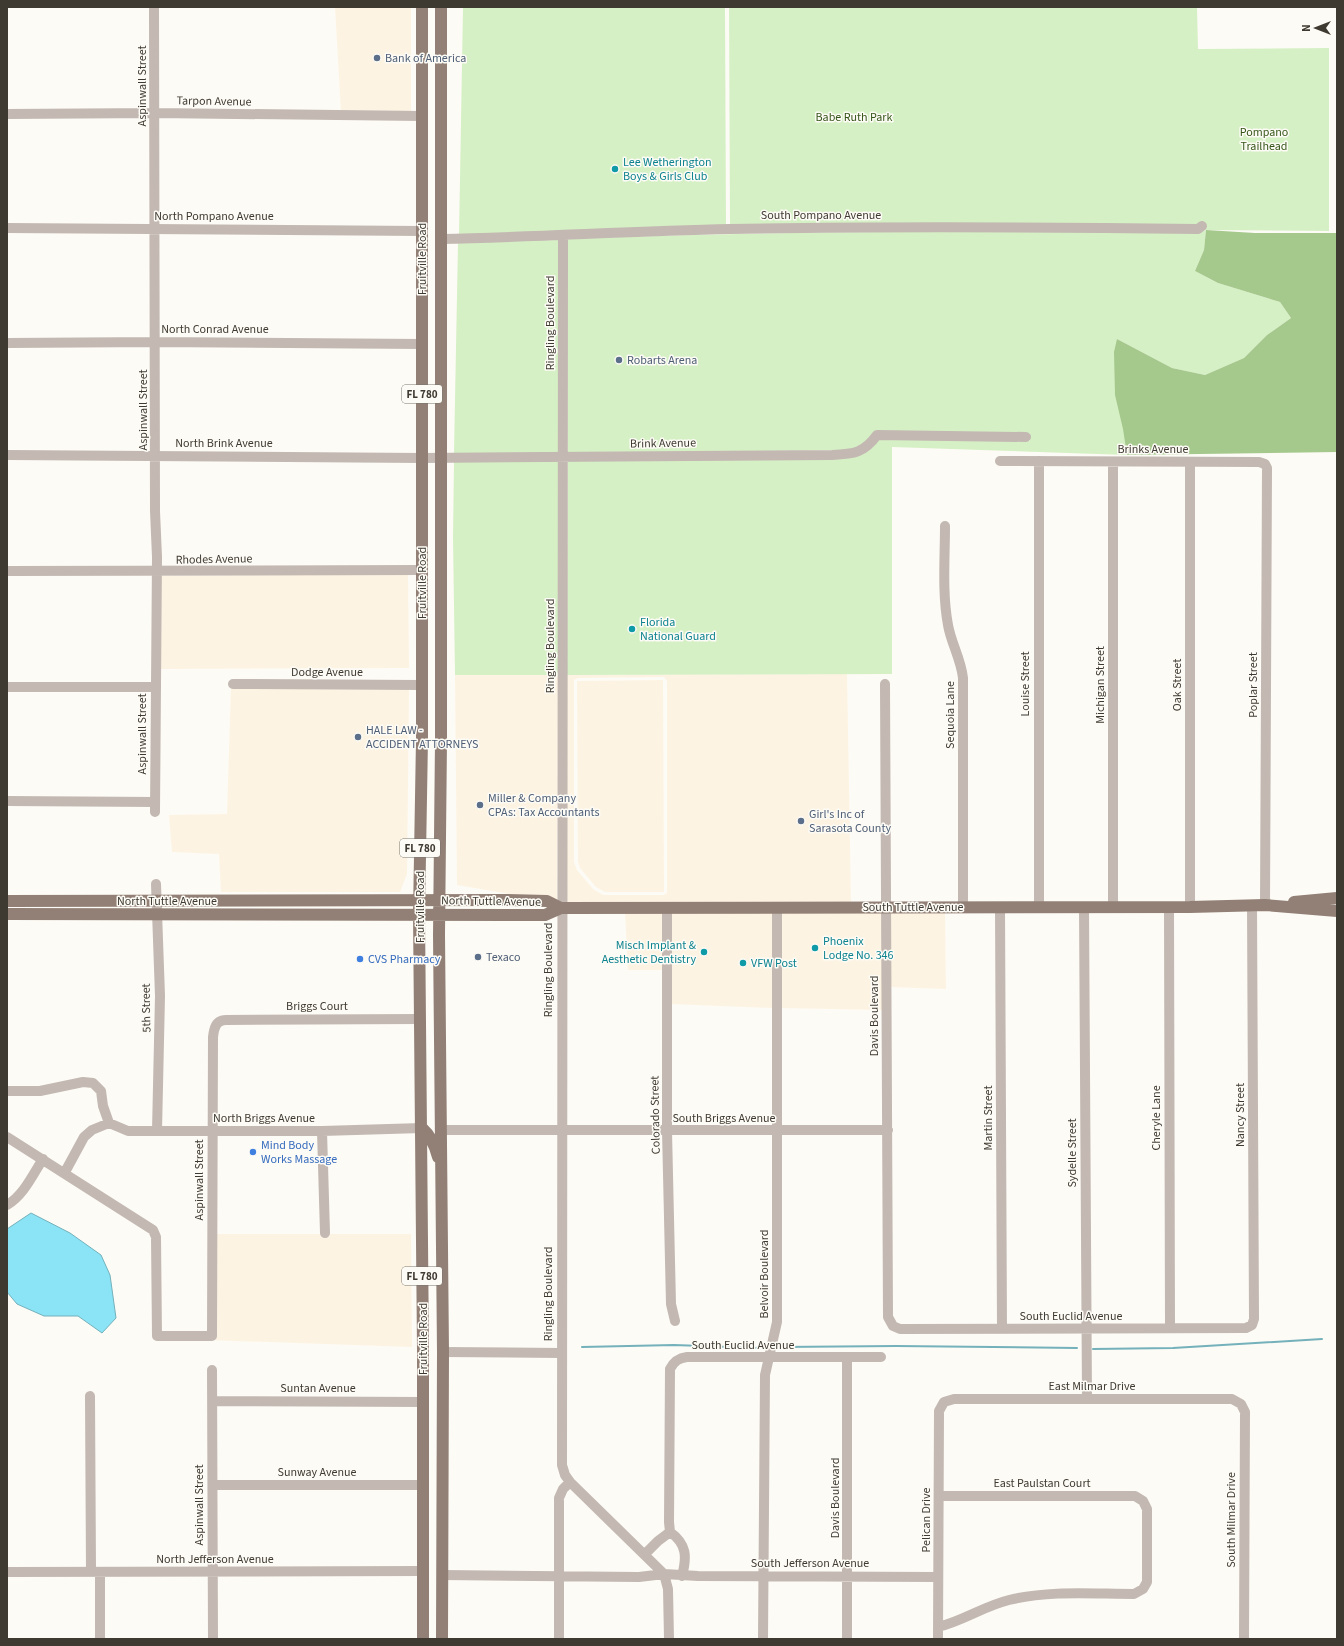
<svg xmlns="http://www.w3.org/2000/svg" width="1344" height="1646" font-family="'Source Sans 3',sans-serif">
  <style>
    .built { fill: #fdf3e2; fill-rule: evenodd }
    .green { fill: #d6f0c5 }
    .forest { fill: #a5c88c }
    .water { fill: #8ae4f6; stroke: #74b1bb }
    .lines { fill: none; stroke-linecap: round; stroke-linejoin: round }
    .stream { stroke: #74b1bb; stroke-width: 2 }
    .minor { stroke: #c3b8b2; stroke-width: 10 }
    .major { stroke: #928076; stroke-width: 12 }
    .service-dot { fill: #5c6f8a; stroke: #fdfbf6; stroke-width: 1.5 }
    .culture-dot { fill: #0f9aa8; stroke: #fdfbf6; stroke-width: 1.5 }
    .shop-dot { fill: #3f7fe0; stroke: #fdfbf6; stroke-width: 1.5 }
    .labels { text-anchor: middle; stroke-width: 3; stroke-linejoin: round; paint-order: stroke }
    .shield { fill: #fdfbf6; stroke: #78746c; stroke-width: 1 }
    .shield-label { font-size: 11px; font-weight: bold; fill: #3f3a31 }
    .service-label { font-size: 12px; fill: #4e5e75; stroke: #fdfbf6; text-anchor: start }
    .street-label { font-size: 12px; fill: #3f3a31; stroke: #fdfbf6 }
    .park-label { font-size: 12px; fill: #365619; stroke: #fdfbf6 }
    .culture-label { font-size: 12px; fill: #0d838f; stroke: #fdfbf6; text-anchor: start }
    .shop-label { font-size: 12px; fill: #366cbe; stroke: #fdfbf6; text-anchor: start }
  </style>
  <rect width="100%" height="100%" fill="#fdfbf6"/>
  <path class="built" d="M335,7H411V113L341,112Z
    M408,574L409,668L160,669V576Z
    M847,674L851,903L566,904L567,675ZM664,677L667,681V893L664,895H603L593,889L577,870L574,862V680L578,678Z
    M455,675H558L557,902L457,885Z
    M663,680L664,892H605L596,887L580,868L578,862L577,681Z
    M231,688L409,689L407,874L400,892H221L219,854L172,852L169,815L227,814Z
    M773,911V1008L671,1004V912Z
    M782,911H882L883,1010L781,1008Z
    M890,911H945L946,989L891,987Z
    M625,912H663V970H628Z
    M216,1234H320L321,1237H329V1234H411L412,1347L208,1340H216Z"/>
  <path class="green" d="M463,7H725L726,225L459,235Z
    M729,7H1197L1198,49L1329,48V231L1206,230L1204,250L1195,271L1218,283L1280,302L1291,318L1267,335L1244,358L1205,375L1172,368L1117,339L1127,455L892,447V674L567,675L568,461L864,454L873,447L879,439L1030,441V433H889L876,430L866,442L850,450L568,453L567,239C778,230 990,232 1201,232L1206,230L730,229Z
    M559,240V453H454L458,242Z
    M454,461H559L558,675H455L453,538Z"/>
  <path class="forest" d="M1206,230L1255,233H1337V452L1127,455L1123,429L1115,395L1114,352L1117,339L1172,368L1205,375L1244,358L1267,335L1291,318L1280,302L1218,283L1195,271L1204,250Z"/>
  <path class="water" d="M31,1213L70,1233L101,1255L110,1275L116,1318L102,1333L78,1316H44L17,1304L7,1292V1229Z"/>
  <g class="lines">
    <path class="stream" d="M582,1347L674,1345L759,1348
      M780,1347L896,1346L1077,1348
      M1093,1349L1173,1348L1322,1339"/>
    <path class="minor" d="M154,7L155,511L157,557L155,812
      M7,114L156,113L421,116
      M7,228L422,231
      M563,236L562,1465L565,1475L570,1482L664,1574L668,1589L669,1639
      M441,239C537,237 633,231 730,229C886,226 1042,227 1198,229L1202,226
      M7,343L156,342L422,344
      M7,455L422,458L832,455C854,454 864,453 877,435L1026,437
      M1000,461L1259,462L1265,464L1267,468L1265,905
      M1113,462V907
      M945,526C945,558 942,593 948,625C951,643 961,659 963,678V907
      M7,571L422,570
      M233,684L421,685
      M885,684L888,1317L893,1326L900,1329L1246,1328L1252,1325L1254,1319L1252,905
      M7,687H155
      M7,801L155,802
      M156,884L160,996L157,1131
      M1000,907L1002,1329
      M1039,907V461
      M1084,907L1087,1399
      M1169,907L1170,1328
      M1190,907V462
      M667,908V1131L671,1304L675,1321
      M7,1091H40L83,1082L93,1083L101,1091L103,1106L109,1123
      M442,1130H888
      M322,1131L325,1233
      M7,1137L153,1230L156,1237L157,1336H212L213,1037C214,1028 216,1020 226,1020L420,1019
      M65,1172L84,1137L92,1130L109,1123L128,1131H322L422,1128
      M7,1205C24,1195 33,1174 43,1159
      M443,1352L561,1353
      M847,1357V1639
      M212,1370L213,1639
      M90,1396L91,1572
      M212,1401L423,1402
      M213,1485H422
      M645,1554L658,1541L670,1532
      M7,1572L423,1571
      M100,1572V1639
      M442,1575L639,1577L664,1574L698,1576L938,1577
      M682,1576C687,1557 687,1544 670,1532L669,1522L670,1369C674,1361 679,1358 687,1357H881
      M938,1627C963,1621 984,1606 1009,1600C1050,1590 1093,1594 1134,1594L1143,1589L1147,1582V1509L1143,1501L1135,1496H939
      M559,1639V1498L563,1489L570,1482
      M763,1639L765,1375L777,1322V907
      M938,1639L939,1411L944,1402L954,1399H1232L1241,1404L1245,1412L1244,1639"/>
    <path class="major" d="M422,7V739L419,914L423,1350V1639
      M441,7V741L439,935L443,1352L442,1639
      M7,901L505,900L547,901L561,908L1190,907L1265,905L1337,911
      M1294,902L1337,898
      M7,914L545,915L561,908
      M422,1128C431,1136 435,1145 438,1157"/>
  </g>
  <g class="service-dot">
    <circle cx="377" cy="58" r="4"/>
    <circle cx="619" cy="360" r="4"/>
    <circle cx="358" cy="737" r="4"/>
    <circle cx="480" cy="805" r="4"/>
    <circle cx="801" cy="821" r="4"/>
    <circle cx="478" cy="957" r="4"/>
  </g>
  <g class="culture-dot">
    <circle cx="615" cy="169" r="4"/>
    <circle cx="632" cy="629" r="4"/>
    <circle cx="815" cy="948" r="4"/>
    <circle cx="704" cy="952" r="4"/>
    <circle cx="743" cy="963" r="4"/>
  </g>
  <g class="shop-dot">
    <circle cx="360" cy="959" r="4"/>
    <circle cx="253" cy="1152" r="4"/>
  </g>
  <g class="labels">
    <g class="shield">
      <rect x="402" y="385" width="40" height="18" rx="3"/>
      <rect x="400" y="839" width="40" height="18" rx="3"/>
      <rect x="402" y="1267" width="40" height="18" rx="3"/>
    </g>
    <g class="shield-label">
      <text x="422" y="398">FL 780</text>
      <text x="420" y="852">FL 780</text>
      <text x="422" y="1280">FL 780</text>
    </g>
    <g class="service-label">
      <text x="385" y="62">Bank of America</text>
      <text x="627" y="364">Robarts Arena</text>
      <text x="366" y="734">HALE LAW -<tspan x="366" dy="14">ACCIDENT ATTORNEYS</tspan></text>
      <text x="488" y="802">Miller &amp; Company<tspan x="488" dy="14">CPAs: Tax Accountants</tspan></text>
      <text x="809" y="818">Girl's Inc of<tspan x="809" dy="14">Sarasota County</tspan></text>
      <text x="486" y="961">Texaco</text>
    </g>
    <g class="street-label">
      <text transform="translate(142 86) rotate(-90)" y="4">Aspinwall Street</text>
      <text transform="translate(214 101) rotate(1)" y="4">Tarpon Avenue</text>
      <text x="821" y="219">South Pompano Avenue</text>
      <text x="214" y="220">North Pompano Avenue</text>
      <text transform="translate(422 259) rotate(-90)" y="4">Fruitville Road</text>
      <text transform="translate(550 323) rotate(-90)" y="4">Ringling Boulevard</text>
      <text x="215" y="333">North Conrad Avenue</text>
      <text transform="translate(143 410) rotate(-90)" y="4">Aspinwall Street</text>
      <text x="224" y="447">North Brink Avenue</text>
      <text transform="translate(663 443) rotate(-1)" y="4">Brink Avenue</text>
      <text x="1153" y="453">Brinks Avenue</text>
      <text transform="translate(214 559) rotate(-1)" y="4">Rhodes Avenue</text>
      <text transform="translate(422 583) rotate(-90)" y="4">Fruitville Road</text>
      <text transform="translate(550 646) rotate(-90)" y="4">Ringling Boulevard</text>
      <text x="327" y="676">Dodge Avenue</text>
      <text transform="translate(1025 684) rotate(-90)" y="4">Louise Street</text>
      <text transform="translate(1100 685) rotate(-90)" y="4">Michigan Street</text>
      <text transform="translate(1177 685) rotate(-90)" y="4">Oak Street</text>
      <text transform="translate(1253 685) rotate(-90)" y="4">Poplar Street</text>
      <text transform="translate(950 715) rotate(-90)" y="4">Sequoia Lane</text>
      <text transform="translate(142 734) rotate(-90)" y="4">Aspinwall Street</text>
      <text x="167" y="905">North Tuttle Avenue</text>
      <text transform="translate(491 901) rotate(1)" y="4">North Tuttle Avenue</text>
      <text transform="translate(420 907) rotate(-90)" y="4">Fruitville Road</text>
      <text x="913" y="911">South Tuttle Avenue</text>
      <text transform="translate(548 970) rotate(-90)" y="4">Ringling Boulevard</text>
      <text x="317" y="1010">Briggs Court</text>
      <text transform="translate(146 1008) rotate(-91)" y="4">5th Street</text>
      <text transform="translate(874 1016) rotate(-90)" y="4">Davis Boulevard</text>
      <text transform="translate(655 1115) rotate(-91)" y="4">Colorado Street</text>
      <text transform="translate(1240 1115) rotate(-90)" y="4">Nancy Street</text>
      <text x="264" y="1122">North Briggs Avenue</text>
      <text x="724" y="1122">South Briggs Avenue</text>
      <text transform="translate(988 1118) rotate(-90)" y="4">Martin Street</text>
      <text transform="translate(1156 1118) rotate(-90)" y="4">Cheryle Lane</text>
      <text transform="translate(1072 1153) rotate(-90)" y="4">Sydelle Street</text>
      <text transform="translate(199 1180) rotate(-90)" y="4">Aspinwall Street</text>
      <text transform="translate(764 1274) rotate(-90)" y="4">Belvoir Boulevard</text>
      <text transform="translate(548 1294) rotate(-90)" y="4">Ringling Boulevard</text>
      <text x="1071" y="1320">South Euclid Avenue</text>
      <text transform="translate(423 1339) rotate(-90)" y="4">Fruitville Road</text>
      <text x="743" y="1349">South Euclid Avenue</text>
      <text x="1092" y="1390">East Milmar Drive</text>
      <text x="318" y="1392">Suntan Avenue</text>
      <text x="317" y="1476">Sunway Avenue</text>
      <text x="1042" y="1487">East Paulstan Court</text>
      <text transform="translate(835 1498) rotate(-90)" y="4">Davis Boulevard</text>
      <text transform="translate(199 1505) rotate(-90)" y="4">Aspinwall Street</text>
      <text transform="translate(926 1520) rotate(-90)" y="4">Pelican Drive</text>
      <text transform="translate(1231 1520) rotate(-90)" y="4">South Milmar Drive</text>
      <text x="215" y="1563">North Jefferson Avenue</text>
      <text x="810" y="1567">South Jefferson Avenue</text>
    </g>
    <g class="park-label">
      <text x="854" y="121">Babe Ruth Park</text>
      <text x="1264" y="136">Pompano<tspan x="1264" dy="14">Trailhead</tspan></text>
    </g>
    <g class="culture-label">
      <text x="623" y="166">Lee Wetherington<tspan x="623" dy="14">Boys &amp; Girls Club</tspan></text>
      <text x="640" y="626">Florida<tspan x="640" dy="14">National Guard</tspan></text>
      <text x="823" y="945">Phoenix<tspan x="823" dy="14">Lodge No. 346</tspan></text>
      <text x="696" y="949" text-anchor="end">Misch Implant &amp;<tspan x="696" dy="14">Aesthetic Dentistry</tspan></text>
      <text x="751" y="967">VFW Post</text>
    </g>
    <g class="shop-label">
      <text x="368" y="963">CVS Pharmacy</text>
      <text x="261" y="1149">Mind Body<tspan x="261" dy="14">Works Massage</tspan></text>
    </g>
  </g>
  <rect width="1344" height="1646" fill="none" stroke="#3f3a31" stroke-width="16"/>
  <g transform="translate(1316 28) rotate(270)" stroke="#fdfbf6" stroke-width="3" paint-order="stroke">
  <path d="M0-3L7 15L0 10L-7 15Z" fill="#3f3a31"/>
  <text y="-6" font-size="11" font-weight="bold" text-anchor="middle" fill="#3f3a31">N</text>
  </g>
</svg>
